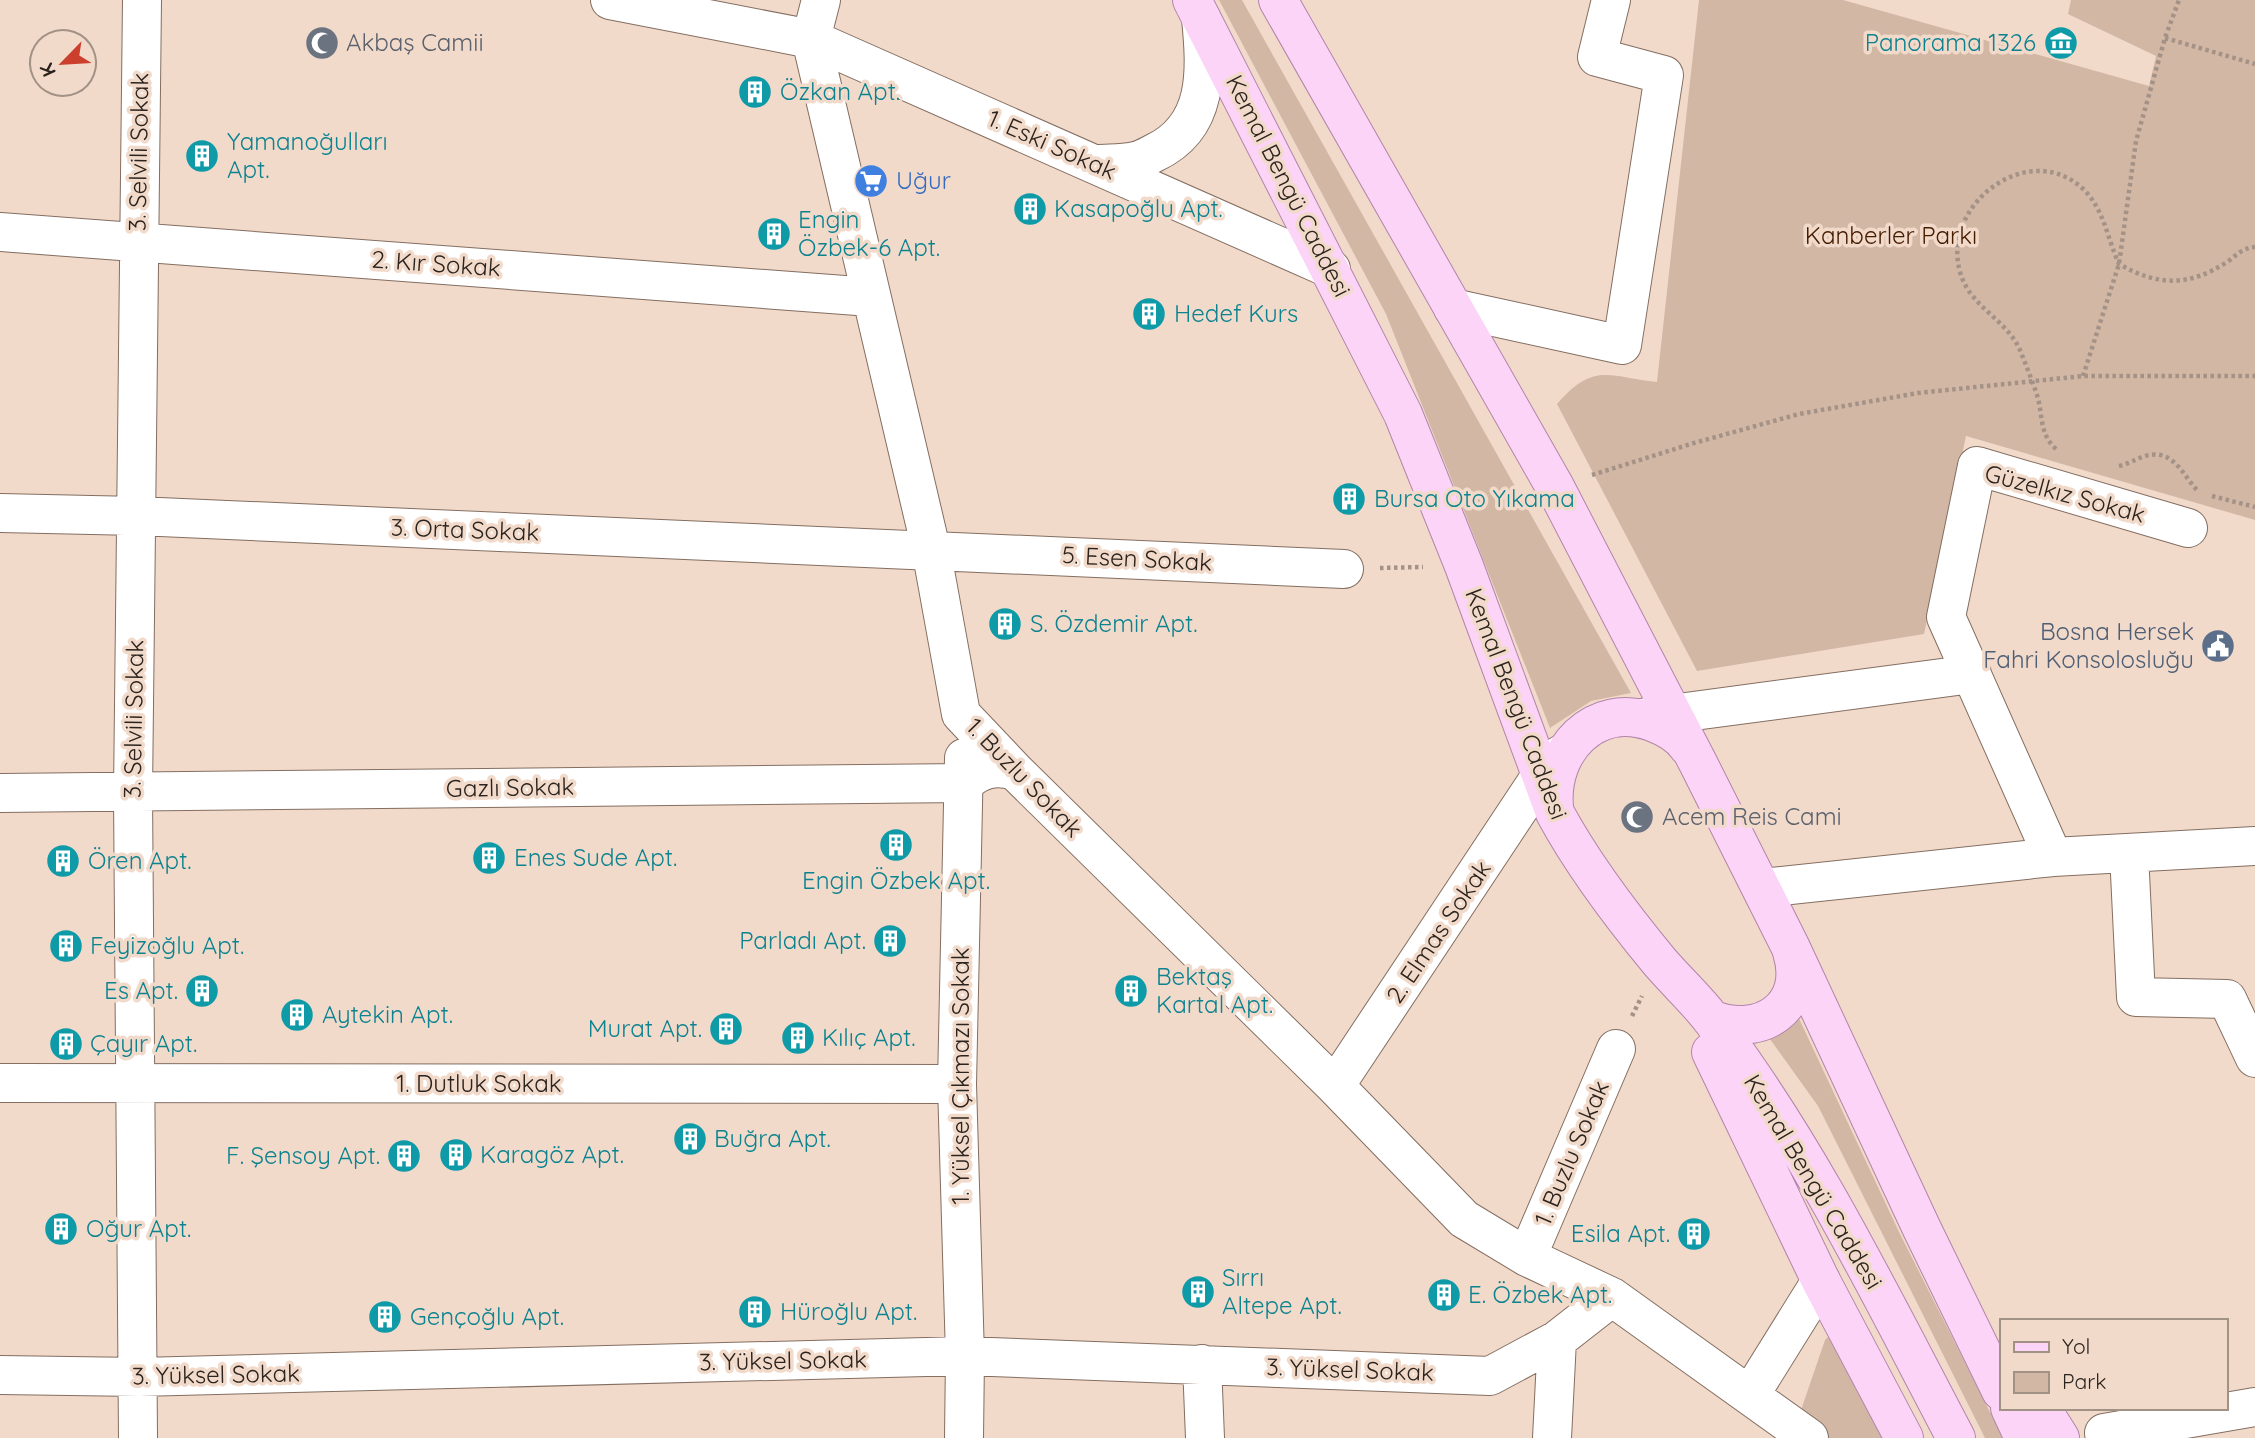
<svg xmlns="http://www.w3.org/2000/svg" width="2255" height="1438" font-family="Quicksand,sans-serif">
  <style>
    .green { fill: #d3b7a5 }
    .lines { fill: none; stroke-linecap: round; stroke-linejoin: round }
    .minor-casing { stroke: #836e61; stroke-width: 40 }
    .primary-casing { stroke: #b284a9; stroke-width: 40 }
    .path { stroke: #a49287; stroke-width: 4.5; stroke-dasharray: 3.5 3.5; stroke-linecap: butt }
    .minor { stroke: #fff; stroke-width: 38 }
    .primary { stroke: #fcd4f8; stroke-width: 38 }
    .labels { text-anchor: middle; stroke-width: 7; stroke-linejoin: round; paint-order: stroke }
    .worship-label { font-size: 24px; fill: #5b616d; stroke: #f2dacb; text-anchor: start }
    .culture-label { font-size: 24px; fill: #0d838f; stroke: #f2dacb; text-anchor: start }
    .street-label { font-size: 24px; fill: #2b231d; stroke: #f2dacb }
    .shop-label { font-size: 24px; fill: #366cbe; stroke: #f2dacb; text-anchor: start }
    .park-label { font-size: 24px; fill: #441c00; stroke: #f2dacb }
    .service-label { font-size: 24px; fill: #4e5e75; stroke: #f2dacb; text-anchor: end }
  </style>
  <rect width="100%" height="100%" fill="#f2dacb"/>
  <path class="green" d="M1219,0H1242L1631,693L1591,701L1550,728L1386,314Z
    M1699,0H1843L2149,86L2156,56L2068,14L2071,0H2255V520L1966,436L1924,634L1697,671L1557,404C1594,361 1609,377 1657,382Z
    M1795,1010L1900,1234L2003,1438H1985L1818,1106L1762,1028Z
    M1829,1336L1885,1438H1817L1801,1410L1825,1340Z"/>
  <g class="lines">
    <g class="minor-casing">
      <path id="minor" d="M610,0L811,39L1331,269
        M821,0L811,39L931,549L961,714L1015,771L1335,1086L1464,1219L1527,1257L1612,1297L1809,1438
        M1097,164C1109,163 1122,164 1135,161C1141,160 1148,156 1154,153C1210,127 1206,70 1201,18
        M0,232L871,297
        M1453,308L1622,345L1664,75L1597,57L1611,0
        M0,513L137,516L1344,569
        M1641,718L1972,674
        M0,793L965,783C979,769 995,765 1015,771
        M2129,853L2136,997L2227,999L2255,1058
        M2053,857L1946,617L1977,466L2188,528
        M1762,888L2053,857L2255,846
        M0,1083L957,1084
        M1335,1086L1540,777L1560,755
        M1527,1257L1616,1049
        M1202,1364L1205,1438
        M0,1375L139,1377L965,1356L1490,1376L1557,1340
        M1750,1395L1821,1281
        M2104,1433L2255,1407
        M138,1438L133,793L142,0
        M964,1438L965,1356L957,1084L964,758
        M1552,1438L1557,1340L1612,1297"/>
    </g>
    <g class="primary-casing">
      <path id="primary" d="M1192,0L1403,414L1464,566L1555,813C1583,865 1621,915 1659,961C1676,981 1696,999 1712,1020C1810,1149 1881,1296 1956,1438
        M1278,0L1555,487L1698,763L1790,946L1922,1229L2001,1391
        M1554,807C1549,751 1594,701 1652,722C1665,727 1680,735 1688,747
        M1711,1019C1760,1039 1809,1007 1792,952
        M1711,1052L1821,1281L1904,1438
        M2010,1408L2024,1438
        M2041,1408L2060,1438"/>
    </g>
    <path class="path" d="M2165,38L2255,64
      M2083,376L2119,264L2136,141L2165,38L2179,0
      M2056,449C2039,434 2043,414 2037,395C2032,380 2026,365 2020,350C2007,320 1971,307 1961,275C1938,207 2027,138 2082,188C2104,208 2107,238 2119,264C2157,286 2189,287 2227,262C2237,255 2242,248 2255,247
      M2119,466C2128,464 2136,459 2145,456C2173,448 2182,474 2197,490
      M1592,475L1694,443L1799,414L1918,393L2083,376H2255
      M2212,496L2255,507
      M1380,568L1423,567
      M1632,1016L1642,996"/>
    <use href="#minor" class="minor"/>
    <use href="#primary" class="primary"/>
  </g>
  <defs>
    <g id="mosque-disc" transform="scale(1.75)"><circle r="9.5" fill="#6b7280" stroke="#f2dacb"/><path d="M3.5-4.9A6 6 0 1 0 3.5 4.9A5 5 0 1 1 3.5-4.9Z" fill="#fff"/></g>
    <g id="museum-disc" transform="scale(1.75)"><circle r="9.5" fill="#0f9aa8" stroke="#f2dacb"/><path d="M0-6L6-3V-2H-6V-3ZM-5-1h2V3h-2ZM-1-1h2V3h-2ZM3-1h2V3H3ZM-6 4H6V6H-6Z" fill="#fff"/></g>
    <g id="building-disc" transform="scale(1.75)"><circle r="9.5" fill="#0f9aa8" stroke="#f2dacb"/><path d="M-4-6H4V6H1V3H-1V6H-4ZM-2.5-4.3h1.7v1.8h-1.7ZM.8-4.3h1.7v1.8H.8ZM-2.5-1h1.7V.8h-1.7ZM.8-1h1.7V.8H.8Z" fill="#fff"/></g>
    <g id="supermarket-disc" transform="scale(1.75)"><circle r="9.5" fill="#3f7fe0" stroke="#f2dacb"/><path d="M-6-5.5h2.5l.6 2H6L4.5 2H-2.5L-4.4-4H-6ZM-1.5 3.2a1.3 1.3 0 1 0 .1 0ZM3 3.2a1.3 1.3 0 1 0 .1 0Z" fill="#fff"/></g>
    <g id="civic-disc" transform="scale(1.75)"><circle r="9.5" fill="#5c6f8a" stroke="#f2dacb"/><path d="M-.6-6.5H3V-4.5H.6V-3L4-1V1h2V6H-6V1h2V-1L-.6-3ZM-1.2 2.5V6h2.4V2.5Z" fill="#fff"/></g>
  </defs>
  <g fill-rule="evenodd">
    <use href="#mosque-disc" x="322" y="43"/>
    <use href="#museum-disc" x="2061" y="43"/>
    <use href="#building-disc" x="755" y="92"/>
    <use href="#building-disc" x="202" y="156"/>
    <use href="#supermarket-disc" x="871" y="181"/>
    <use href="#building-disc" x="1030" y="209"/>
    <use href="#building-disc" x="774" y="234"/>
    <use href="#building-disc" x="1149" y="314"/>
    <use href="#building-disc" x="1349" y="499"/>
    <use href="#building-disc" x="1005" y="624"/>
    <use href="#civic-disc" x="2218" y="646"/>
    <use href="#mosque-disc" x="1637" y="817"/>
    <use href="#building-disc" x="896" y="845"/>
    <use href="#building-disc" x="489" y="858"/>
    <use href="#building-disc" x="63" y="861"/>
    <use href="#building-disc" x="890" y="941"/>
    <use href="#building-disc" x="66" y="946"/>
    <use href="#building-disc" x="202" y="991"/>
    <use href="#building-disc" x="1131" y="991"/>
    <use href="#building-disc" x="297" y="1015"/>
    <use href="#building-disc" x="726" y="1029"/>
    <use href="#building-disc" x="798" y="1038"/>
    <use href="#building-disc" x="66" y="1044"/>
    <use href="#building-disc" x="690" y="1139"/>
    <use href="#building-disc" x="456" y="1155"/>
    <use href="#building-disc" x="404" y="1156"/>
    <use href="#building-disc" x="61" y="1229"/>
    <use href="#building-disc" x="1694" y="1234"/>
    <use href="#building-disc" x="1198" y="1292"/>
    <use href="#building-disc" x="1444" y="1295"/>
    <use href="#building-disc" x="755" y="1312"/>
    <use href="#building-disc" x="385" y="1317"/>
  </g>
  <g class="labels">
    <g class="worship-label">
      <text x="346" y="51">Akbaş Camii</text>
      <text x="1662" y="825">Acem Reis Cami</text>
    </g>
    <g class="culture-label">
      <text x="2036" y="51" text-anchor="end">Panorama 1326</text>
      <text x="780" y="100">Özkan Apt.</text>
      <text x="227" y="150">Yamanoğulları<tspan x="227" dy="28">Apt.</tspan></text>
      <text x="1054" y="217">Kasapoğlu Apt.</text>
      <text x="798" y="228">Engin<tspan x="798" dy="28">Özbek-6 Apt.</tspan></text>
      <text x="1174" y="322">Hedef Kurs</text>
      <text x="1374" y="507">Bursa Oto Yıkama</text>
      <text x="1030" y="632">S. Özdemir Apt.</text>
      <text x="514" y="866">Enes Sude Apt.</text>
      <text x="88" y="869">Ören Apt.</text>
      <text x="896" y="889" text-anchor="middle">Engin Özbek Apt.</text>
      <text x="866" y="949" text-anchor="end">Parladı Apt.</text>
      <text x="90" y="954">Feyizoğlu Apt.</text>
      <text x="1156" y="985">Bektaş<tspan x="1156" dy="28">Kartal Apt.</tspan></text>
      <text x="178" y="999" text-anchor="end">Es Apt.</text>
      <text x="322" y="1023">Aytekin Apt.</text>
      <text x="702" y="1037" text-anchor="end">Murat Apt.</text>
      <text x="822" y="1046">Kılıç Apt.</text>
      <text x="90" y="1052">Çayır Apt.</text>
      <text x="714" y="1147">Buğra Apt.</text>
      <text x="480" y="1163">Karagöz Apt.</text>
      <text x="380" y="1164" text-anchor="end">F. Şensoy Apt.</text>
      <text x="86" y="1237">Oğur Apt.</text>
      <text x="1670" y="1242" text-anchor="end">Esila Apt.</text>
      <text x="1222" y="1286">Sırrı<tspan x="1222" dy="28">Altepe Apt.</tspan></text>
      <text x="1468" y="1303">E. Özbek Apt.</text>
      <text x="780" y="1320">Hüroğlu Apt.</text>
      <text x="410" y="1325">Gençoğlu Apt.</text>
    </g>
    <g class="street-label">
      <text transform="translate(1052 145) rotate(24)" y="8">1. Eski Sokak</text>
      <text transform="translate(139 152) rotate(-89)" y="8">3. Selvili Sokak</text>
      <text transform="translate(1288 186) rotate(63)" y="8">Kemal Bengü Caddesi</text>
      <text transform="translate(436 264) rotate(4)" y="8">2. Kır Sokak</text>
      <text transform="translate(2065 494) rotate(15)" y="8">Güzelkız Sokak</text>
      <text transform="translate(465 530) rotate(2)" y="8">3. Orta Sokak</text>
      <text transform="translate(1137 559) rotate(3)" y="8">5. Esen Sokak</text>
      <text transform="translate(1516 704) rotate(69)" y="8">Kemal Bengü Caddesi</text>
      <text transform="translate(134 719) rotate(-89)" y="8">3. Selvili Sokak</text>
      <text transform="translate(1024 778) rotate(46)" y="8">1. Buzlu Sokak</text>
      <text transform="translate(510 788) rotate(-1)" y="8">Gazlı Sokak</text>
      <text transform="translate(1439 932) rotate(-56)" y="8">2. Elmas Sokak</text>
      <text transform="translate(961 1076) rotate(-90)" y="8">1. Yüksel Çıkmazı Sokak</text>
      <text x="479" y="1092">1. Dutluk Sokak</text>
      <text transform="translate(1572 1153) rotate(-67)" y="8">1. Buzlu Sokak</text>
      <text transform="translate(1813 1182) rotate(59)" y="8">Kemal Bengü Caddesi</text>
      <text transform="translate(783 1361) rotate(-1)" y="8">3. Yüksel Sokak</text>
      <text transform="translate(1350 1370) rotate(2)" y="8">3. Yüksel Sokak</text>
      <text transform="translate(216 1375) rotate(-1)" y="8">3. Yüksel Sokak</text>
    </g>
    <g class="shop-label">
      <text x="896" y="189">Uğur</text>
    </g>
    <g class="park-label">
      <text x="1891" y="244">Kanberler Parkı</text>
    </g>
    <g class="service-label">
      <text x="2194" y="640">Bosna Hersek<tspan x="2194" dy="28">Fahri Konsolosluğu</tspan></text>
    </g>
  </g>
  <rect x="2000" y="1319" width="228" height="91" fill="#f2dacb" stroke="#a29185" stroke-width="2"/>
  <rect x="2014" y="1342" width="35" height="10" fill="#fcd4f8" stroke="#a29185" stroke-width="2"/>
  <text x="2062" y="1354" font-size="21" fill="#2b231d">Yol</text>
  <rect x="2014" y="1372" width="35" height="21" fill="#d3b7a5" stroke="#a29185" stroke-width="2"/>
  <text x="2062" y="1389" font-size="21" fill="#2b231d">Park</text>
  <g transform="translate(63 63) rotate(245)"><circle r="33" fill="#f2dacb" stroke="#a29185" stroke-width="2"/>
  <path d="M0-5L12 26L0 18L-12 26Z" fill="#cc3f2d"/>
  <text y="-10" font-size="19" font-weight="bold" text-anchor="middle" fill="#2b231d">K</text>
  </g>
</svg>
